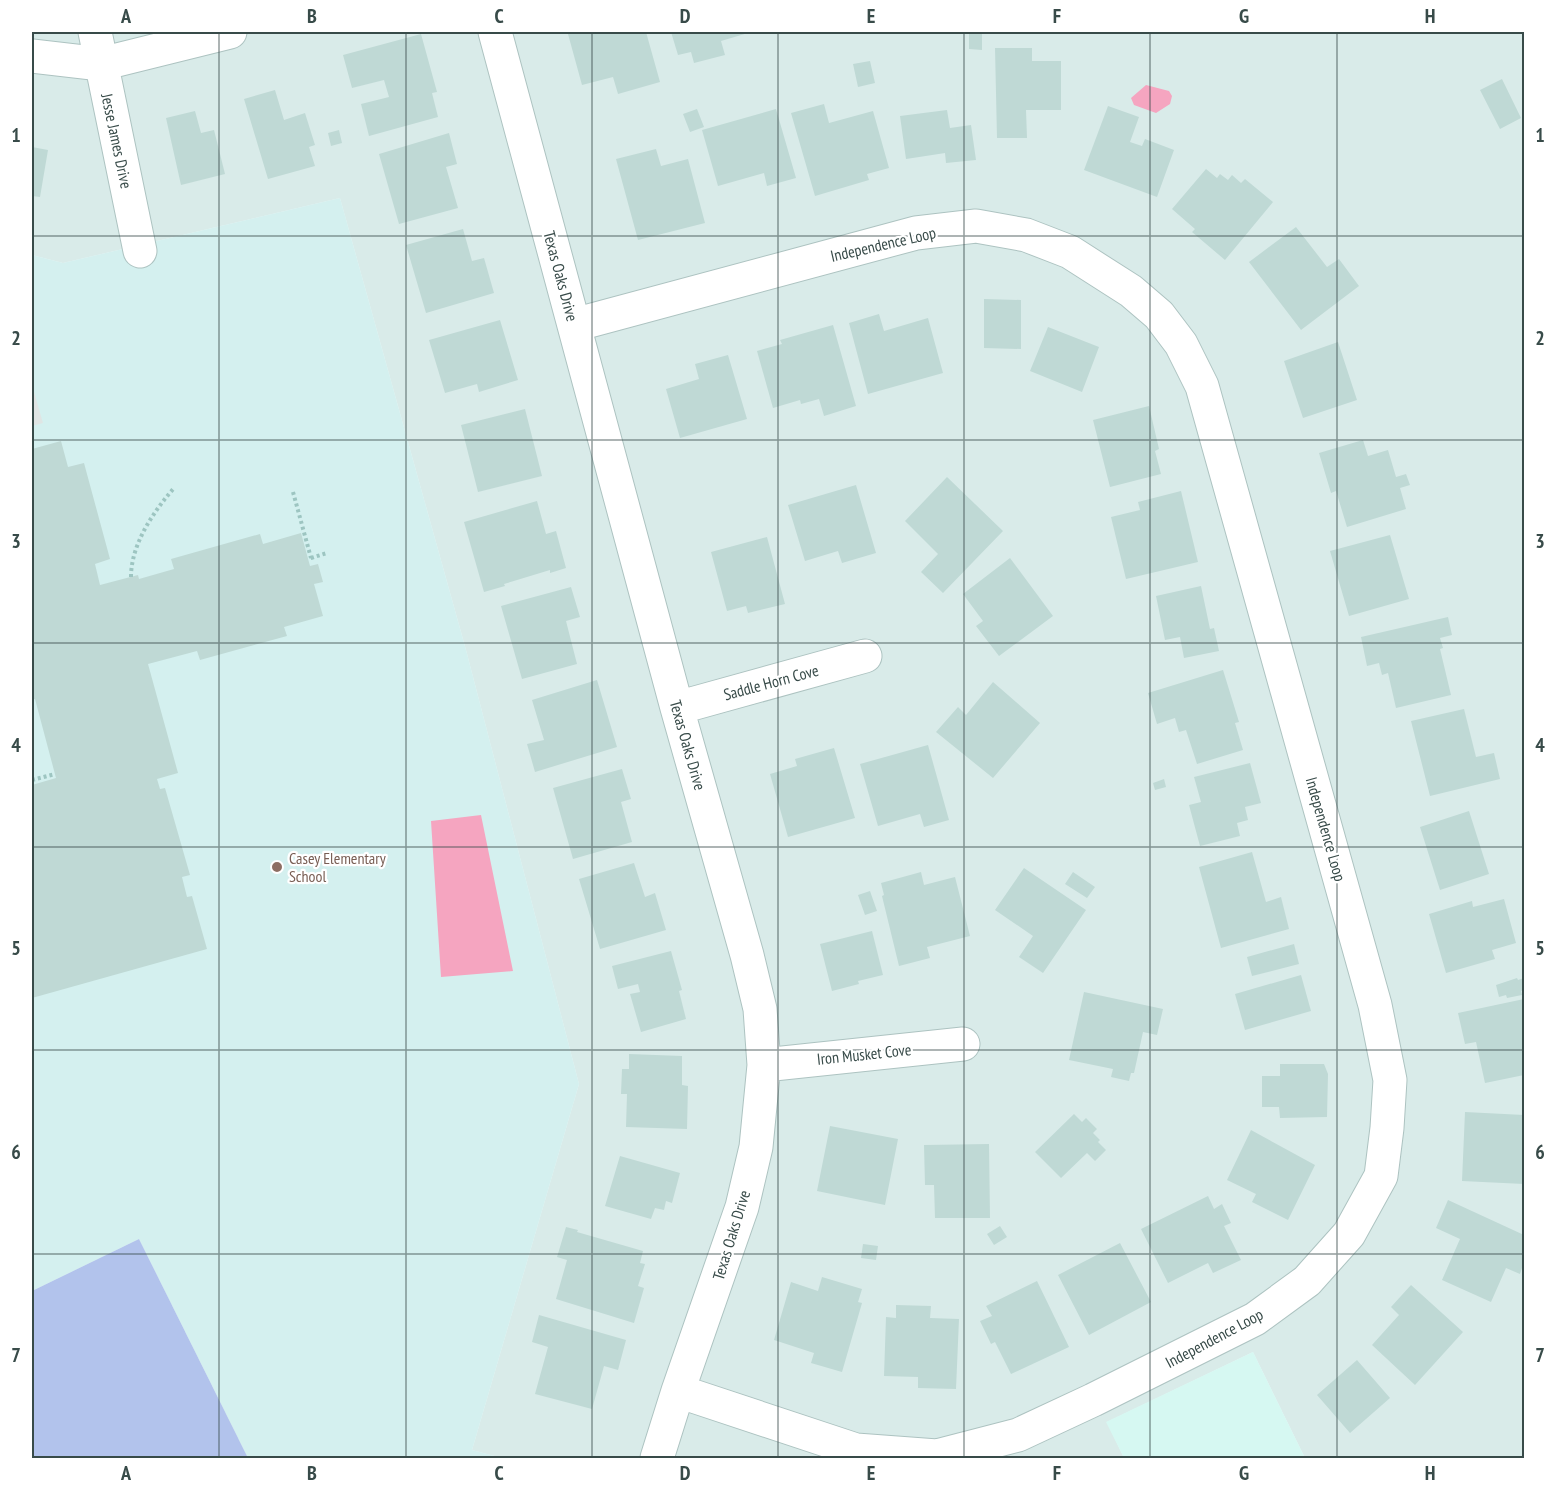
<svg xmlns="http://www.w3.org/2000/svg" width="1556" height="1490" font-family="'PT Sans Narrow',sans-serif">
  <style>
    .residential { fill: #d9ebe9 }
    .commercial { fill: #d6f8f2 }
    .education { fill: #d4f0ef }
    .green { fill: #b2c3ec }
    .parking { fill: #dfe5e4 }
    .water { fill: #f5a5c0 }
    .building { fill: #bfd9d5 }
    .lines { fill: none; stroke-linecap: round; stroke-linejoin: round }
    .street-casing { stroke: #adc3c1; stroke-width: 35 }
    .path { stroke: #9dc5c1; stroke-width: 4; stroke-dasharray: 3 3; stroke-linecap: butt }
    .street { stroke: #fff; stroke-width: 33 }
    .grid { fill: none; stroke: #384b49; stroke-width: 1.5; stroke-opacity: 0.55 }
    .education-dot { fill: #8d6e63; stroke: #fff; stroke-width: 2 }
    .labels { text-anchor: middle; stroke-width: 4.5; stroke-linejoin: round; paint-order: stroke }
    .street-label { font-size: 16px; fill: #384b49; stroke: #fff }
    .education-label { font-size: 16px; fill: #785e54; stroke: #fff; text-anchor: start }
    .neatline { fill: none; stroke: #384b49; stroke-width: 2 }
    .grid-label { font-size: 20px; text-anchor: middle; font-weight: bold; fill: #384b49 }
  </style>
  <rect width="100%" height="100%" fill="#ebf6f6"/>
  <path class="residential" d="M32,32H1524V1455L1518,1458H1305L1253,1352L1107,1422L1124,1458H502L472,1450L579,1084L466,650L340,198L63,263L32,255Z"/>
  <path class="commercial" d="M1253,1352L1305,1458H1124L1106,1422Z"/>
  <path class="education" d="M340,198L466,650L579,1084L472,1450L502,1458H248L139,1239L32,1291V255L63,263Z"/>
  <path class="green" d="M139,1239L248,1458H32V1291Z"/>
  <path class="parking" d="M32,385L43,423L32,426Z"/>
  <path class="water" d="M1146,85L1169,91L1172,96L1170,104L1156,113L1134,105L1131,98Z
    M481,815L513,971L441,977L431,821Z"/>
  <path class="building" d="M578,32H646L660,82L618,94L613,77L582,85L568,34Z
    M671,32H748V33L721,41L725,55L694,63L691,52L678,55Z
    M969,32H982V50L969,49Z
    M421,34L437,92L432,93L438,117L369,136L361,104L389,97L384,80L352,88L343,55Z
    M995,48H1032V61H1061V110H1026L1027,138H997Z
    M870,61L875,83L858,87L853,64Z
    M1502,79L1521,118L1500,129L1480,90Z
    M275,90L284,120L305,113L315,145L309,147L315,166L268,179L244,99Z
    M824,104L829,123L873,111L889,168L867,174L869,180L815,196L791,113Z
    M1108,106L1139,117L1130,142L1142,146L1145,139L1174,150L1157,197L1084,170Z
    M697,109L704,127L690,132L683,114Z
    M776,109L796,178L767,186L764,173L718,186L702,130Z
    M947,110L950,128L971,125L976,160L946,163L945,153L906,159L900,116Z
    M195,111L201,133L214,130L225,174L181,185L166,118Z
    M339,130L342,143L331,146L328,133Z
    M449,133L457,164L446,167L458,208L399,224L379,154Z
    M32,147L48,150L40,197L32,196Z
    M656,149L661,166L688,159L705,223L638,240L616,159Z
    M1206,169L1217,178L1220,174L1228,180L1232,175L1241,183L1245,179L1273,202L1225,260L1192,232L1195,229L1172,209Z
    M1296,227L1327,267L1339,259L1359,286L1301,330L1249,262Z
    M463,229L472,261L484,258L494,293L426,313L406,245Z
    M984,299L1021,300V349L984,348Z
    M879,314L884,331L928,318L943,373L868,394L849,323Z
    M500,320L518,380L479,392L477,384L445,393L429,340Z
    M833,325L856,406L824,416L819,399L801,404L800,400L773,408L757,351L782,344L780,340Z
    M1048,327L1099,347L1082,392L1030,371Z
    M1338,342L1357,400L1303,418L1284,361Z
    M728,355L747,419L680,438L666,389L699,379L695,364Z
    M1149,406L1159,449L1155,451L1161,474L1110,487L1093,420Z
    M525,409L542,476L478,492L461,425Z
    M1363,440L1368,456L1388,450L1396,477L1406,474L1410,485L1400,488L1406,509L1347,527L1336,491L1331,493L1319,453Z
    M61,441L68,467L84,463L110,559L95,564L100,585L138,575L139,579L174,569L171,559L260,534L263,544L301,533L310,566L318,564L323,582L314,584L323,616L284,627L287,636L200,660L197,651L148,664L178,773L157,779L160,789L165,788L190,875L182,877L187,897L192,896L207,949L32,998V785L56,778L35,699L32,700V449Z
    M947,477L1003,531L943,593L921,572L938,554L905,521Z
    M856,485L876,553L842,563L838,551L805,561L788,505Z
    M1181,491L1198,562L1126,579L1111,517L1140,510L1138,502Z
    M537,501L546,534L556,531L566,568L550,573V570L504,584L505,586L484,592L464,522Z
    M1390,535L1409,599L1349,616L1330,551Z
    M767,537L785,604L748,613L746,606L727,611L711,552Z
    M1010,558L1053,616L999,656L976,626L983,621L963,594Z
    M1201,586L1210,629L1214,628L1219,651L1184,658L1180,637L1165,640L1156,596Z
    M571,587L580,617L566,621L577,664L522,679L501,606Z
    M1448,617L1452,635L1440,638L1443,648L1440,649L1451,695L1396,708L1388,673L1382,675L1379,663L1367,666L1361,637Z
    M1223,670L1239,722L1235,723L1243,750L1197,764L1186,730L1179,732L1175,718L1157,724L1148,693Z
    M597,680L617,747L535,772L527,744L544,740L532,700Z
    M993,682L1040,723L993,778L936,732L958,707L966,715Z
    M1464,709L1476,757L1494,753L1500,779L1430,796L1411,721Z
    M928,745L949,820L924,827L920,814L878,826L860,764Z
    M834,748L855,818L788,837L770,774L797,766L795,759Z
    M1250,763L1261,803L1245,807L1248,820L1237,823L1240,836L1200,846L1189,805L1201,802L1194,777Z
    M622,769L631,799L621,802L632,842L573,859L553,788Z
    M1164,779L1166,787L1155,790L1153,783Z
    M1469,811L1489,874L1440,890L1420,827Z
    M1252,852L1266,902L1281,897L1289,929L1221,948L1199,867Z
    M634,863L645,897L655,893L666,930L600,949L579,879Z
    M1024,868L1086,910L1043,973L1019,957L1033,936L995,910Z
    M921,872L924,885L955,877L970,936L927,947L930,958L899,966L882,896L884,895L881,883Z
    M1073,872L1095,887L1087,898L1065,884Z
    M870,891L877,911L865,915L858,895Z
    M1504,899L1516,943L1492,950L1495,959L1446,973L1429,914L1472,901L1473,907Z
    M872,931L883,975L858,981L859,984L832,991L820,944Z
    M1294,944L1299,964L1252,976L1247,957Z
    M671,951L682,990L679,991L686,1019L641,1032L630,994L640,992L638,984L618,989L612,966Z
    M1301,975L1311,1011L1245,1030L1235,994Z
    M1517,978L1518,980L1524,978V990L1521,991L1522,995L1507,998L1506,995L1499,997L1496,985Z
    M1084,992L1163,1009L1157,1035L1143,1032L1134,1073H1131L1129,1081L1111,1077L1113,1069L1069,1060Z
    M1524,999V1075L1485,1083L1476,1042L1465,1044L1458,1013Z
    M629,1054L682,1056V1085L688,1086L687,1129L626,1127L627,1094H621L622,1069H629Z
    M1280,1064H1324L1328,1074L1327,1117L1280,1118L1279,1107H1262V1076H1280Z
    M1465,1112L1524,1115V1184L1462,1181Z
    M1074,1114L1082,1122L1086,1118L1097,1129L1093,1133L1100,1140L1098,1142L1106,1150L1095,1161L1087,1153L1061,1178L1035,1152Z
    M830,1126L898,1139L885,1205L817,1191Z
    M1251,1130L1315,1165L1288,1220L1252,1202L1256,1194L1227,1180Z
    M989,1144L990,1218H935L934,1185H925L924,1145Z
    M620,1156L680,1173L672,1203L666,1201L664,1210L655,1208L651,1219L605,1206Z
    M1208,1196L1214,1209L1222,1204L1231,1223L1224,1226L1241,1260L1213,1273L1208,1263L1168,1283L1141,1229Z
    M1448,1200L1524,1235V1262L1520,1274L1506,1268L1491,1302L1442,1280L1460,1239L1436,1228Z
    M1000,1226L1007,1237L994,1245L987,1234Z
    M566,1227L578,1230L577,1232L643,1251L640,1263L645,1264L638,1286L644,1288L634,1323L556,1299L567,1260L557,1257Z
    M1120,1243L1151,1302L1089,1335L1058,1275Z
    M863,1244L878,1246L876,1260L861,1258Z
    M822,1277L862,1289L858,1302L862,1303L842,1372L811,1363L814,1353L774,1340L791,1282L818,1291Z
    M1037,1281L1069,1347L1011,1374L995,1342L991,1344L980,1321L992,1316L986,1306Z
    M1411,1285L1463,1332L1415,1385L1372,1345L1399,1315L1391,1307Z
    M896,1305L931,1306L930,1318L959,1319L956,1389L918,1388V1377L884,1376L886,1317L896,1318Z
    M539,1315L626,1340L618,1370L604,1366L592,1409L535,1394L548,1347L532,1342Z
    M1357,1360L1390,1398L1350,1433L1317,1395Z"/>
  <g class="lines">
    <g class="street-casing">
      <path id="street" d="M95,32L140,251
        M495,32L677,708L747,955L760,1009L764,1065L756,1147L742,1207L678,1391L657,1458
        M32,56L101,64L230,32
        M574,325L916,233L976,226L1026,235L1070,252L1131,291L1159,315L1181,344L1202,386L1375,1005L1390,1080L1387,1128L1381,1176L1349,1234L1307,1281L1255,1319L1093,1400L1018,1435L937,1456L856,1450L678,1391
        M677,708L865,656
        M764,1065L963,1044"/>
    </g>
    <path class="path" d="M293,492L311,558L309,559
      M311,558L327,553
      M131,577C131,544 154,511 174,488
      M32,780L55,774"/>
    <use href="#street" class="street"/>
  </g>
  <path class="grid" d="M219,32V1458M406,32V1458M592,32V1458M778,32V1458M964,32V1458M1150,32V1458M1337,32V1458M32,236H1524M32,440H1524M32,643H1524M32,847H1524M32,1050H1524M32,1254H1524"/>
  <circle class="education-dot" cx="277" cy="867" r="6"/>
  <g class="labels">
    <g class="street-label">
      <text transform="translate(117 141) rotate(78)" y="6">Jesse James Drive</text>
      <text transform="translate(883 244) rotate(-13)" y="6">Independence Loop</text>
      <text transform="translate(561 276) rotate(75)" y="6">Texas Oaks Drive</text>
      <text transform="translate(771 682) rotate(-15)" y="6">Saddle Horn Cove</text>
      <text transform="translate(688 745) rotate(74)" y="6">Texas Oaks Drive</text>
      <text transform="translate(1326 829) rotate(74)" y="6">Independence Loop</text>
      <text transform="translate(864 1054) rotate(-6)" y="6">Iron Musket Cove</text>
      <text transform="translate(731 1235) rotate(-73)" y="6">Texas Oaks Drive</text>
      <text transform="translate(1214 1338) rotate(-28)" y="6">Independence Loop</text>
    </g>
    <g class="education-label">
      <text x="289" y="864">Casey Elementary<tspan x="289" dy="18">School</tspan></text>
    </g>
  </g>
  <rect width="1556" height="1490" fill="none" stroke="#ffffff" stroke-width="66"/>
  <rect x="33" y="33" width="1490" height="1424" class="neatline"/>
  <g class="grid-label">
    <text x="126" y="23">A</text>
    <text x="312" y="23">B</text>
    <text x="499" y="23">C</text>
    <text x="685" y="23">D</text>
    <text x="871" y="23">E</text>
    <text x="1057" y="23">F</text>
    <text x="1244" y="23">G</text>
    <text x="1430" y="23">H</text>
    <text x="16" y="142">1</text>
    <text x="1540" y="142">1</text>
    <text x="16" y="345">2</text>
    <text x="1540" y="345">2</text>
    <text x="16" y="548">3</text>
    <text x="1540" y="548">3</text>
    <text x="16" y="752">4</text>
    <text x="1540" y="752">4</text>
    <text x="16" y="955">5</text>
    <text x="1540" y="955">5</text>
    <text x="16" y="1159">6</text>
    <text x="1540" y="1159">6</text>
    <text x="16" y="1362">7</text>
    <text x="1540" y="1362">7</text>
    <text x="126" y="1480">A</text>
    <text x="312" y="1480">B</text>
    <text x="499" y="1480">C</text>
    <text x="685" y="1480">D</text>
    <text x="871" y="1480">E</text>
    <text x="1057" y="1480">F</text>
    <text x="1244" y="1480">G</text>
    <text x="1430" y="1480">H</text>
  </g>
</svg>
